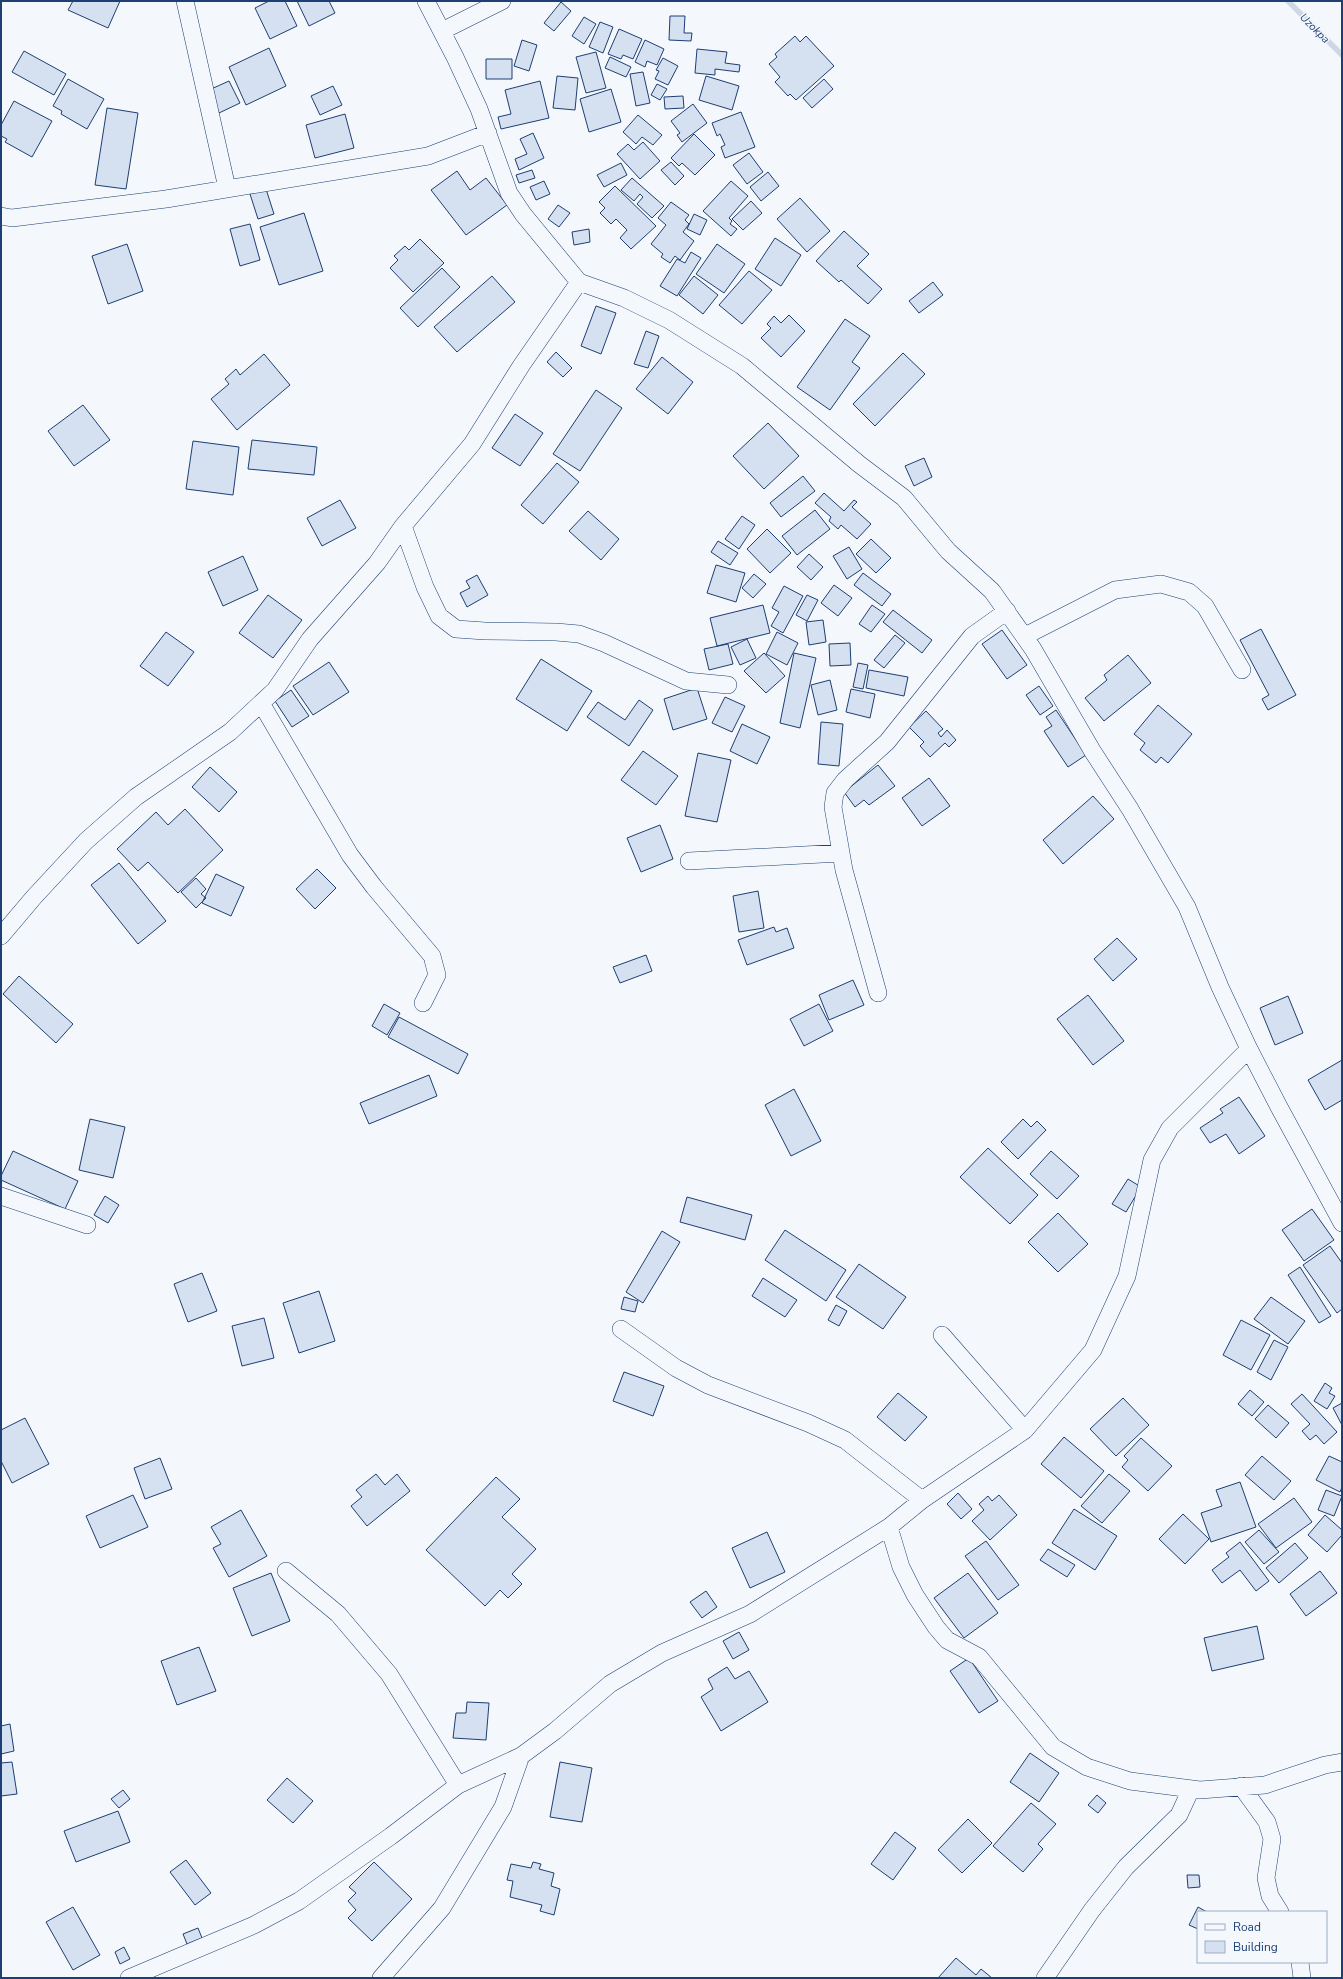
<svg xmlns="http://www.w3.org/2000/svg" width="1343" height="1979" font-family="'Nunito Sans',sans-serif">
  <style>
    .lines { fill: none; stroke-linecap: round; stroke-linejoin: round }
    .stream { stroke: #cfd7e4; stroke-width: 5.5 }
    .building { fill: #d5e0f0; stroke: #1d3f73 }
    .minor-casing { stroke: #1d3f73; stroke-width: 18 }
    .minor { stroke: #f4f7fb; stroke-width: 17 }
    .labels { text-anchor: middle; stroke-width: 3; stroke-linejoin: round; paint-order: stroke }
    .water-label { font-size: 11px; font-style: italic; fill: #1d3f73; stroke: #f4f7fb }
  </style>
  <rect width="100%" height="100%" fill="#f4f7fb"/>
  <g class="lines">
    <path class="stream" d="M1288,1L1342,55"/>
  </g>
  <path class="building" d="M73,1H120L108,28L68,10Z
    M269,1H285L297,26L270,39L255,8Z
    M297,1H329L335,13L309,26Z
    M561,2L571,11L554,31L544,23Z
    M670,16H685L684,33H692L691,41L669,40Z
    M584,17L596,24L584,44L572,36Z
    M600,22L613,27L603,53L589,47Z
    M619,29L642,39L633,59L623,55L621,59L608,54Z
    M795,36L800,42L806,36L834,66L796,100L790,94L788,96L775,82L780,77L769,64L777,57L775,54Z
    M522,40L537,45L529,71L514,66Z
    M645,40L664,49L657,65L647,61L645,67L635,62Z
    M269,48L286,86L246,105L229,67Z
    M697,49L727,52L725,63L740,65L739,72L715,69V75L695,73Z
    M24,51L66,74L54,95L12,72Z
    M596,52L606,88L586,93L576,57Z
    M610,57L631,67L626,77L605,68Z
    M663,58L678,66L668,85L655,79L659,71L656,70Z
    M486,59H512V79H486Z
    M643,72L650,103L636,106L630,74Z
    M557,76L578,78L575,110L553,108Z
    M706,76L739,86L732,110L699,100Z
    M68,79L104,99L87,129L61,114L62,111L53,106Z
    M824,79L833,89L812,108L803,98Z
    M229,81L240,103L219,113L209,90Z
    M540,81L549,118L501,129L498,117L511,114L505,90Z
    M657,84L667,89L660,100L651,95Z
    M333,86L342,105L320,115L311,96Z
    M611,89L621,122L589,132L580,99Z
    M683,96L684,108L665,109L664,97Z
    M14,101L52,121L32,157L5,142L7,139L1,136V125Z
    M693,104L707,123L682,142L677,135L680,133L671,121Z
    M107,108L138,113L126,189L95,185Z
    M741,112L755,147L725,158L721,147L725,145L720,134L717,136L712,123Z
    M345,114L354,148L315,158L306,125Z
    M638,115L662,135L653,145L642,137L636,144L623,132Z
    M533,133L544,158L519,170L515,159L527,154L520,139Z
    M694,134L715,155L695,175L682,163L679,166L671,158Z
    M643,142L660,161L640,179L617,154L628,144L634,150Z
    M749,153L763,172L747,184L733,165Z
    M671,162L684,176L675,185L661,170Z
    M621,163L627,175L604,187L597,175Z
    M532,170L535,178L519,183L516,175Z
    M457,171L470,190L486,178L507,205L466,235L431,190Z
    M768,172L779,186L761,201L750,187Z
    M632,178L664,206L652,218L637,204L643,197L640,194L634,201L621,190Z
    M544,181L550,194L536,200L530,187Z
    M731,181L748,196L729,218L732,221L730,224L737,229L731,236L703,211Z
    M615,186L656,226L631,249L620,238L627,230L616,219L611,224L600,213L605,208L599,202Z
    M266,189L274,214L258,219L250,194Z
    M800,198L830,231L807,252L777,219Z
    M751,201L762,213L743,230L732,219Z
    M671,202L689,215L685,220L689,224L683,232L694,241L680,260L675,256L670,263L661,257L663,254L651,244L666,225L658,218Z
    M558,205L570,213L559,227L548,219Z
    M304,213L323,271L279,285L260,227Z
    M694,214L707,220L700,235L687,229Z
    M250,224L260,260L240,266L230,229Z
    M589,229L590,242L574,245L572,232Z
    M844,231L869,254L857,266L882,289L868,304L841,280L839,282L816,261Z
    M775,238L801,255L781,286L755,269Z
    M420,239L444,263L413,292L390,268L398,260L394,256L405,246L409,250Z
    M127,244L143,291L108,304L92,256Z
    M717,244L745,264L724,293L696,274Z
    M691,252L701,258L677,296L660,286L677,259L685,263Z
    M442,268L460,287L418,327L400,308Z
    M749,271L772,290L742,324L719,305Z
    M492,276L515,302L457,352L434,327Z
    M694,276L718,295L703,314L679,295Z
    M933,282L943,295L919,313L909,301Z
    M596,306L616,313L601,354L581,346Z
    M789,315L805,331L781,357L761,338L771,328L767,324L774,316L781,323Z
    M845,319L870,336L852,362L860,368L830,410L797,387Z
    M646,331L659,336L648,368L634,364Z
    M556,352L572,368L563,377L547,362Z
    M903,353L925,374L875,426L853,404Z
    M264,354L290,385L237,430L211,399L229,384L225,379L236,369L240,375Z
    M662,357L693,382L668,414L636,389Z
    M596,390L622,408L580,471L553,454Z
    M83,405L110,440L74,466L48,431Z
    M515,414L543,433L520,466L492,448Z
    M768,423L799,456L764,489L733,456Z
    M252,440L317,447L314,475L248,469Z
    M193,441L239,447L233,495L186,489Z
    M924,458L932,477L914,486L905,466Z
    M557,463L579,482L543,524L521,505Z
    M803,476L815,491L781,517L770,503Z
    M824,493L844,511L854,500L857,502L852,507L871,524L857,539L841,525L838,529L829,521L831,517L815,503Z
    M340,500L356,528L322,546L307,518Z
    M815,510L830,529L797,555L782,536Z
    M588,511L619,539L601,560L569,531Z
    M742,516L755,525L739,549L725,539Z
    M767,529L791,553L770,573L747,549Z
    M871,539L891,558L876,573L856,554Z
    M718,541L738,553L730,565L711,552Z
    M849,547L862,569L847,579L833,556Z
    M809,554L823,567L811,580L797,567Z
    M243,556L258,590L223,606L208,572Z
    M716,565L745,573L736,602L707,593Z
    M863,573L891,594L882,606L854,585Z
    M754,574L766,584L753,598L742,588Z
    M477,575L488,595L467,607L460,593L470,588L466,581Z
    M834,585L852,598L838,616L821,603Z
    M784,586L803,596L783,633L771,626L779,612L772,608Z
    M268,595L302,620L273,658L239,633Z
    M807,595L818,600L807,621L796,615Z
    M763,605L770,633L717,646L710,618Z
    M872,605L885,614L871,632L859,624Z
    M893,610L932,640L922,653L883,622Z
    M823,620L826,642L809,645L806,622Z
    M1261,629L1296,695L1268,710L1262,699L1269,695L1240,640Z
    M1002,630L1027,665L1007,679L982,644Z
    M166,632L194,652L168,686L140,666Z
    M777,632L798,643L787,665L766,654Z
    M895,635L905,643L884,668L874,660Z
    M747,639L756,658L740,665L731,647Z
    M850,643L851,665L830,666L829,644Z
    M728,644L733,664L709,670L704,649Z
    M764,653L785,676L766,693L744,671Z
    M794,653L816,658L800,728L780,723Z
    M1128,655L1151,683L1104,721L1085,698L1107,680L1104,675Z
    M541,659L592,691L567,731L516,699Z
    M329,662L349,692L313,715L293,686Z
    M858,663L868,665L863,689L853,687Z
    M869,670L908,677L904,696L866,688Z
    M830,680L837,710L818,715L811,685Z
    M1039,686L1053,706L1040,715L1026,695Z
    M697,688L707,719L673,730L664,699Z
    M851,689L875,694L870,718L846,712Z
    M291,690L309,716L292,727L275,701Z
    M725,697L745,706L732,732L712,723Z
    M639,700L653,710L629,746L587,717L598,702L625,720Z
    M1158,705L1192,734L1168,763L1161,757L1156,763L1140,750L1145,743L1134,734Z
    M1056,710L1086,755L1068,767L1044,731L1052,726L1046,717Z
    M926,711L943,729L938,733L941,737L947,730L956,740L949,747L945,743L930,757L920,746L924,742L909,727Z
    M821,722L843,724L839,766L818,764Z
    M742,724L770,737L757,764L730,751Z
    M643,751L678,776L656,805L621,780Z
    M698,753L731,760L717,822L685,816Z
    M878,765L895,786L869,805L864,800L855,807L844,792Z
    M210,767L237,792L219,812L192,787Z
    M929,778L950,806L922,826L902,798Z
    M1093,796L1114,819L1063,864L1043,840Z
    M185,809L223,850L178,893L148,862L138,871L117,849L156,812L168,825Z
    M660,825L673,859L641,872L627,838Z
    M119,863L166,921L138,944L91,885Z
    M317,869L336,888L315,909L296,889Z
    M216,874L244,887L231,916L202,903Z
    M196,878L206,889L201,894L206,898L196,908L181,892Z
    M758,891L764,928L739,932L733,896Z
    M774,927L776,932L787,928L794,948L747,965L738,940Z
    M1117,938L1137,959L1113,981L1094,959Z
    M646,955L652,971L620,983L613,967Z
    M19,976L73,1024L56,1043L3,994Z
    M853,980L864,1005L829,1020L819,995Z
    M1088,995L1124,1041L1093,1065L1057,1019Z
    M1288,996L1303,1033L1275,1045L1260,1008Z
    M384,1004L400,1013L387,1035L372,1026Z
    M819,1004L833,1031L804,1046L790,1019Z
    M399,1017L468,1054L458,1074L388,1037Z
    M1342,1060V1100L1325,1110L1308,1080Z
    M429,1075L437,1096L369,1124L360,1103Z
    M794,1089L821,1141L791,1156L765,1105Z
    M1239,1097L1265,1136L1239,1154L1226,1134L1210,1143L1200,1128L1223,1113L1220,1109Z
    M90,1119L125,1127L113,1178L79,1170Z
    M1023,1119L1031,1127L1037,1121L1046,1130L1018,1159L1001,1142Z
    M988,1148L1038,1195L1010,1224L960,1177Z
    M13,1151L78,1181L65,1209L1,1180V1176Z
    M1051,1151L1079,1176L1057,1199L1030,1174Z
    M1128,1179L1141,1187L1126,1212L1112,1204Z
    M105,1196L119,1205L108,1223L94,1215Z
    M687,1197L752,1215L745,1240L680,1222Z
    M1312,1209L1334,1240L1304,1261L1282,1230Z
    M1058,1213L1088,1244L1058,1272L1028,1242Z
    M785,1230L846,1270L826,1301L765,1260Z
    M662,1231L680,1242L643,1303L626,1292Z
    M1330,1246L1342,1263V1309L1337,1313L1303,1265Z
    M859,1264L906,1297L883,1329L836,1297Z
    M1300,1267L1331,1316L1319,1323L1288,1275Z
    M202,1273L217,1311L188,1322L174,1284Z
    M763,1278L797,1300L785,1317L752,1296Z
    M319,1291L335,1341L299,1353L283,1303Z
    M624,1297L638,1301L635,1312L621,1309Z
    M1271,1297L1305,1321L1288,1344L1254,1319Z
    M836,1305L847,1311L839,1326L828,1320Z
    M264,1318L274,1358L242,1366L232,1326Z
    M1241,1320L1270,1335L1251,1370L1223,1355Z
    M1274,1340L1288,1347L1271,1380L1257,1372Z
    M624,1372L664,1386L653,1416L613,1401Z
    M1325,1383L1332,1388L1329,1393L1335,1396L1327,1409L1314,1401Z
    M1250,1390L1264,1402L1252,1416L1238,1404Z
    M898,1393L927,1417L905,1441L877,1417Z
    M1302,1394L1337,1432L1324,1444L1316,1435L1310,1440L1302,1431L1310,1424L1291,1404Z
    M1123,1398L1149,1425L1116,1456L1090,1429Z
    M1342,1403V1425L1333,1408Z
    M1268,1405L1289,1423L1276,1438L1255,1419Z
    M25,1418L49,1464L12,1483L1,1461V1430Z
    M1064,1437L1104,1471L1081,1498L1041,1464Z
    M1141,1438L1172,1466L1148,1491L1122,1467L1128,1460L1124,1456Z
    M1262,1456L1291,1481L1274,1500L1245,1475Z
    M1329,1456L1342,1462V1487L1340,1492L1316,1480Z
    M160,1458L172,1489L145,1499L134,1468Z
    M376,1474L385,1485L397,1474L410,1491L367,1526L351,1506L362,1497L356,1490Z
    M1109,1474L1130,1491L1102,1523L1081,1506Z
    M496,1477L520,1499L502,1517L536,1549L512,1574L522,1584L508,1598L500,1590L485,1606L426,1550Z
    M1240,1482L1256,1527L1211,1542L1201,1513L1222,1506L1216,1490Z
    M1326,1490L1342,1496L1334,1516L1318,1510Z
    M958,1493L972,1509L961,1519L947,1504Z
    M133,1495L148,1527L100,1548L86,1516Z
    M999,1495L1017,1515L990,1540L972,1521L984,1510L979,1504L988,1496L992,1501Z
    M1294,1498L1312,1522L1276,1548L1258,1524Z
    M1074,1509L1117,1536L1095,1570L1052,1543Z
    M241,1510L267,1556L229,1577L213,1548L221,1544L211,1527Z
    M1183,1514L1209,1539L1185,1564L1159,1539Z
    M1325,1515L1342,1530V1535L1327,1552L1308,1535Z
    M1259,1530L1279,1552L1264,1564L1245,1542Z
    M767,1532L785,1572L750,1588L732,1548Z
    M986,1541L1019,1585L998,1600L965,1556Z
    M1240,1542L1269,1581L1256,1591L1240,1570L1222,1583L1212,1570L1229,1557L1226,1553Z
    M1295,1543L1308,1558L1279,1583L1266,1568Z
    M1048,1549L1075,1565L1067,1577L1040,1560Z
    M1320,1571L1337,1593L1306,1616L1290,1594Z
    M271,1573L290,1621L252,1636L233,1588Z
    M968,1573L998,1613L964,1638L934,1598Z
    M706,1591L717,1607L702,1618L690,1602Z
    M1257,1626L1264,1659L1212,1671L1204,1638Z
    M739,1632L749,1650L733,1659L723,1641Z
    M199,1647L216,1691L177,1705L161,1661Z
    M969,1658L998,1701L979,1713L950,1671Z
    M727,1667L735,1679L749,1671L768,1702L721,1731L701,1697L713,1689L708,1679Z
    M467,1702L489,1703L486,1740L453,1738L456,1713H466Z
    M10,1724L14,1751L1,1754V1726Z
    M1030,1753L1059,1773L1039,1802L1010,1782Z
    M12,1762L17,1794L1,1796V1763Z
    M560,1762L592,1768L582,1822L550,1817Z
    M287,1778L313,1801L293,1823L267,1800Z
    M123,1790L130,1799L119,1808L111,1799Z
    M1097,1795L1106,1803L1098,1813L1088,1805Z
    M1031,1803L1056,1824L1038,1844L1043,1849L1023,1872L993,1846Z
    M118,1811L130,1842L76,1862L64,1831Z
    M968,1819L992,1843L962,1873L938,1850Z
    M895,1832L916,1848L893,1880L871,1864Z
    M186,1860L211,1893L195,1905L170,1872Z
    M374,1862L412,1899L372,1941L348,1918L356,1910L348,1901L356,1893L349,1887Z
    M533,1862L541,1864L539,1869L554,1873L551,1886L560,1889L554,1915L540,1911L542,1905L510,1897L513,1881L507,1880L511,1864L531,1868Z
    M1187,1875H1199L1200,1887L1188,1888Z
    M73,1907L100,1955L73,1970L46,1922Z
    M1198,1907L1207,1912H1198V1929L1189,1925Z
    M198,1928L202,1938L187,1944L183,1934Z
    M124,1947L130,1959L120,1964L115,1952Z
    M956,1958L976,1975L981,1969L992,1978H938Z"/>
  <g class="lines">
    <g class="minor-casing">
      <path id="minor" d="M185,1L227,188
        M426,1L455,57L479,109L509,193L523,214L579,282L624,298L669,320L742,366L859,464L904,498L948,551L992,591L1033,649L1093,752L1130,809L1187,907L1220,987L1249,1049L1279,1107L1342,1223
        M442,31L502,1
        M1,216L12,218L166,199L428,156L488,133
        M403,526L425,587L439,616L456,629L485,631L556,632L579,634L604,643L686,681L728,685
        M1025,636L1115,590L1161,584L1189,592L1205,606L1242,670
        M261,703L350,855L374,887L432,956L437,975L423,1003
        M689,861L841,853
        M1,936L34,897L86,841L136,797L230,732L275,690L310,639L377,563L403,526L472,444L521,366L579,282
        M878,993L844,870L833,807L835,793L845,780L887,742L972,636L1007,611
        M1,1196L87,1225
        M621,1329L676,1368L708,1385L808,1423L845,1440L922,1500
        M942,1335L1025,1430
        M889,1527L901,1567L915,1595L936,1627L947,1640L979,1657L1053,1747L1087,1767L1130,1781L1200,1790L1265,1785L1325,1765L1342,1762
        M286,1571L338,1614L389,1674L458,1785
        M1241,1786L1267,1822L1272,1839L1266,1878L1270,1896L1280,1912
        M1300,1962L1302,1978
        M129,1978L254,1925L299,1901L391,1836L458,1785L521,1756L555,1731L610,1684L662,1653L750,1614L889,1527L922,1500L1025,1430L1093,1350L1127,1276L1152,1160L1170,1128L1249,1049
        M381,1978L442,1908L503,1807L521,1756
        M1045,1978L1092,1910L1126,1867L1179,1815L1191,1789"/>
    </g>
    <use href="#minor" class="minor"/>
  </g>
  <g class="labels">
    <g class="water-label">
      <text transform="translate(1315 28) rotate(45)" y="4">Uzokpa</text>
    </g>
  </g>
  <rect width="1343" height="1979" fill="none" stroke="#1d3f73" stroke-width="4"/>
  <rect x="1197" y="1911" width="130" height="52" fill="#f4f7fb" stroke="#9eadc5"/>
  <rect x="1205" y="1924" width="20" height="6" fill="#f4f7fb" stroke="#9eadc5"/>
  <text x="1233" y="1931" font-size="12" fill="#1d3f73">Road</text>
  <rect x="1205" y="1941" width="20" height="12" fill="#d5e0f0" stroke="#9eadc5"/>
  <text x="1233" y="1951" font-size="12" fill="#1d3f73">Building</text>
</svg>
